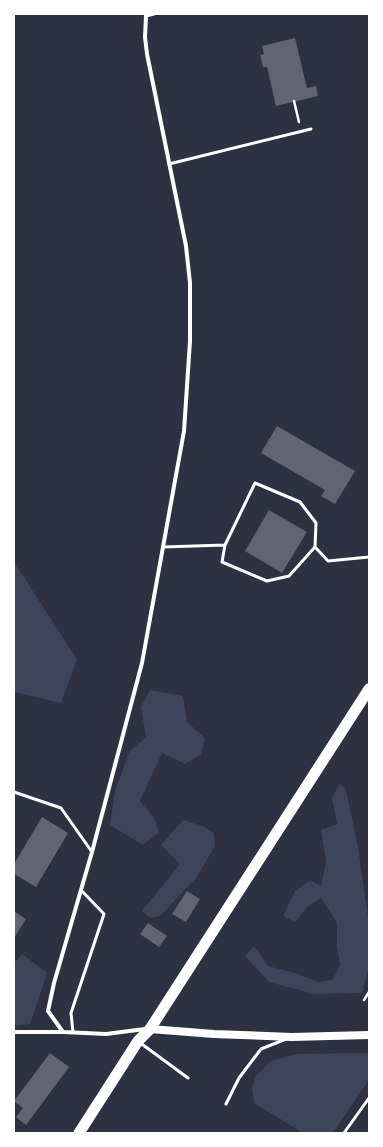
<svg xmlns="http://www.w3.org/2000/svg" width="383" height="1147" font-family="Manrope,sans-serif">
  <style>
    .green { fill: #3c4559 }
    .building { fill: #626471 }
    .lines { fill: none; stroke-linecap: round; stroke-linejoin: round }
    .path { stroke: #fff; stroke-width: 2.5 }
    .service { stroke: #fff; stroke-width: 3 }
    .minor { stroke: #fff; stroke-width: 4 }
    .secondary { stroke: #fff; stroke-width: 8 }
    .trunk { stroke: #fff; stroke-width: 11 }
  </style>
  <rect width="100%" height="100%" fill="#2d3142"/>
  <path class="green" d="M14,562L77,659L61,703L14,692Z
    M150,690L183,696L187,722L205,738L201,754L185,764L162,753L140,801L154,818L159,832L143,845L110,825L115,791L129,752L146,737L141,707Z
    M340,783L346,790L358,847L369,924L368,971L362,993L314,994L269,982L245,956L254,946L268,966L295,973L318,982L333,980L340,964L337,948V923L321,898L308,906L295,922L283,916L295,891L310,880L321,886L326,862L321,830L337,824L332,798Z
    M183,820L202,826L214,833L215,846L196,878L160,916L150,918L142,911L180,864L161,845Z
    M22,954L47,973L30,1024L14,1026V963Z
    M369,1053V1080L333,1133H303L254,1103L252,1088L256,1076L270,1061L298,1054Z"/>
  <path class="building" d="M295,38L307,88L316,86L318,96L276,106L267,67H263L260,55L264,54L262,46Z
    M277,426L355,471L335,504L321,496L325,490L261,453Z
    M269,510L307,532L282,573L245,551Z
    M42,817L68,833L36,887L14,874V864Z
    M187,891L200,899L186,922L172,914Z
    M14,911L26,919L14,938Z
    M148,923L167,936L159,947L140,934Z
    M50,1053L69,1067L26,1125L16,1117L23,1108L14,1101Z"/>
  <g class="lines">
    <path class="path" d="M294,101L299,122
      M364,1000L369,992"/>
    <path class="service" d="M146,14V16L154,14
      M169,164L311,129
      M225,545L222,562L267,581L289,576L315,547L328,561L369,557
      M163,547L225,545L255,483L300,502L316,523L315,547
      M14,792L61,808L92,852
      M73,1032L71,1013L104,914L81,890
      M139,1042L188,1078
      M226,1104L239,1078L261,1049L286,1039
      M344,1133L369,1098"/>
    <path class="minor" d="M14,1032H63L106,1034L145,1029
      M63,1032L48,1011L54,983L92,852L142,663L184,431L190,341V283L186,246L147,54L145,37L146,16"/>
    <path class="secondary" d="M150,1029L214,1034L292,1037L369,1035"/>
    <path class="trunk" d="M79,1133L138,1041L150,1029L369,689"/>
  </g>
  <rect width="383" height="1147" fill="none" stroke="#ffffff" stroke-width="30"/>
</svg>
